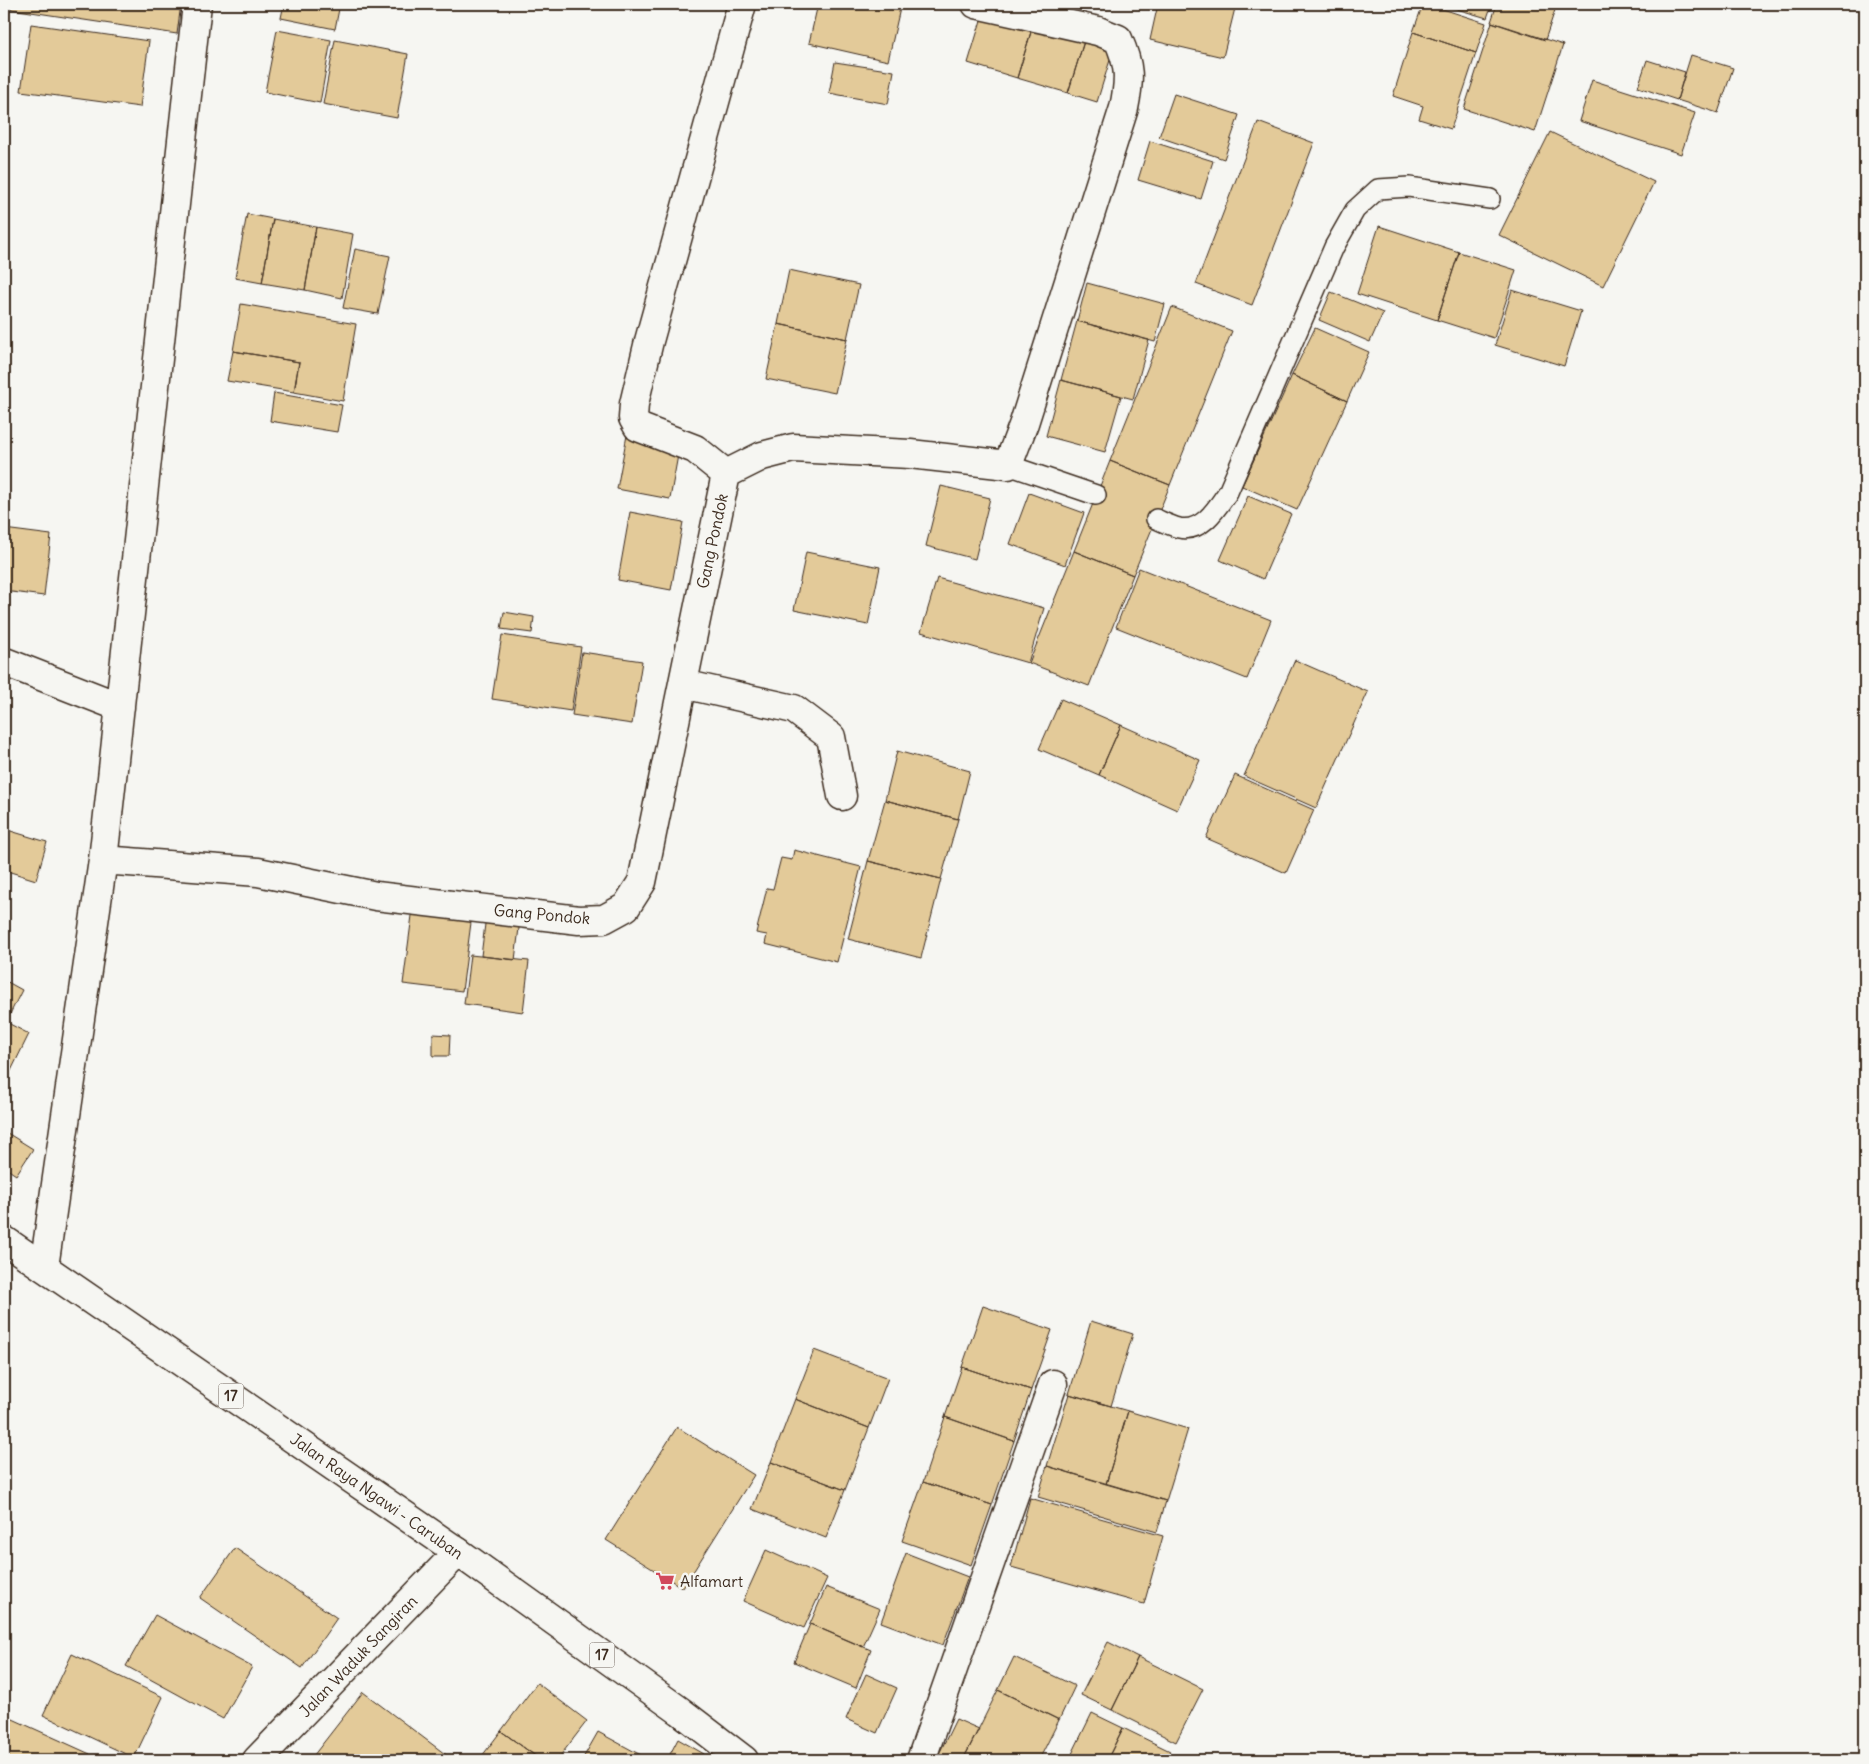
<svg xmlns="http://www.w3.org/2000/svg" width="1869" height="1764" font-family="Delius,sans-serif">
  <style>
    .building { fill: #e3ca99; stroke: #3b2a1e }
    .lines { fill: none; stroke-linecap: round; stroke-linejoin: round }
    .lane-casing { stroke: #3b2a1e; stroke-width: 22 }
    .street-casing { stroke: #3b2a1e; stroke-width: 31 }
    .secondary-casing { stroke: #3b2a1e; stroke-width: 31 }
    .highway-casing { stroke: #3b2a1e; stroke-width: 31 }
    .lane { stroke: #f6f6f2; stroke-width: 19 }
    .street { stroke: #f6f6f2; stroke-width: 28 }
    .secondary { stroke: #f6f6f2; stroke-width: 28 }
    .highway { stroke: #f6f6f2; stroke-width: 28 }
    .labels { text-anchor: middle; stroke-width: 5; stroke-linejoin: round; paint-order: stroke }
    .shield { fill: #f6f6f2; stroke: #73675e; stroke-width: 1 }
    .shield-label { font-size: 15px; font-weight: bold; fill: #3b2a1e }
    .street-label { font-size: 16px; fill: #3b2a1e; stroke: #f6f6f2 }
    .poi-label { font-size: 16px; fill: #3b2a1e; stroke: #f6f6f2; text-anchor: start }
  </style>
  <rect width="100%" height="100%" fill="#f6f6f2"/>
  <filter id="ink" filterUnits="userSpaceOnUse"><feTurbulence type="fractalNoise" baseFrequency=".02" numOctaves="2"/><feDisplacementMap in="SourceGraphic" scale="10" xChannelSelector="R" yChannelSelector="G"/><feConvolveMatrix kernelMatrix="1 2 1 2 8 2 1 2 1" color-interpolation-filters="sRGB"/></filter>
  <g filter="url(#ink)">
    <path class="building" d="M12,4H181L177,34L11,9Z
      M284,4H340L335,29L281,18Z
      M818,4H901L888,61L809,43Z
      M1158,4H1236L1223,57L1150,40Z
      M1423,4H1427L1486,23L1476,53L1413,32Z
      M1440,4H1492L1487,18Z
      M1497,4H1557L1545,40L1491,22Z
      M985,7L1034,22L1017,78L968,63Z
      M1034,22L1085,38L1068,93L1017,78Z
      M1492,22L1563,45L1535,132L1464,109Z
      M31,24L149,41L140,107L21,91Z
      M277,30L331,40L320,103L265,92Z
      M1413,32L1476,53L1451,129L1419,119L1423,106L1393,96Z
      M1085,38L1114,47L1097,102L1068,93Z
      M335,40L408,54L397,118L323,104Z
      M1691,55L1733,68L1718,113L1677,100Z
      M1647,60L1685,72L1677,100L1638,87Z
      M835,62L894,71L888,104L829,93Z
      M1592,80L1695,113L1681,154L1579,121Z
      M1174,94L1239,115L1224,159L1159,137Z
      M1258,122L1314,143L1252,305L1196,284Z
      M1550,132L1654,182L1603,286L1499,235Z
      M1150,141L1213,161L1201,199L1138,180Z
      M247,214L273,219L262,283L235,278Z
      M273,219L316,227L305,290L262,283Z
      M1379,226L1459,252L1437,320L1357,294Z
      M316,227L353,234L342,298L305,290Z
      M355,249L390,256L378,314L343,308Z
      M1459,252L1516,270L1494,338L1437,320Z
      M789,270L859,285L847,339L778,324Z
      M1087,283L1165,304L1155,342L1077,321Z
      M1512,290L1581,311L1564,366L1495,345Z
      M1331,292L1383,313L1370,342L1319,320Z
      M241,304L356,324L343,401L294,392L299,362L233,351Z
      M1172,307L1232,331L1170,485L1110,461Z
      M1077,321L1149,340L1133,399L1061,380Z
      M778,324L847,339L835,393L766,379Z
      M1315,328L1369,352L1347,401L1292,375Z
      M233,351L299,362L294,392L227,381Z
      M1292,375L1347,401L1297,510L1242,486Z
      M1061,380L1121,396L1105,452L1046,436Z
      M274,393L342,405L337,432L270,421Z
      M627,435L680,444L670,499L617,489Z
      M1110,461L1170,485L1133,575L1074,551Z
      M941,486L990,498L975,559L926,546Z
      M1029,493L1084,513L1065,565L1010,544Z
      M1248,496L1291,514L1263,579L1220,560Z
      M630,512L683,522L671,590L618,580Z
      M4,529L51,535L44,596L4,591Z
      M1074,551L1133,575L1089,686L1029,663Z
      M806,552L880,567L868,625L794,610Z
      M1139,568L1271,620L1247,679L1116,627Z
      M937,578L1044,608L1028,663L921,632Z
      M504,612L534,617L532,633L501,629Z
      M502,635L581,647L571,711L492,699Z
      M582,652L642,661L632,724L572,715Z
      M1295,660L1368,692L1316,808L1244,776Z
      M1061,699L1121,725L1099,775L1039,749Z
      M1121,725L1200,760L1177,810L1099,775Z
      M897,751L970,771L958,819L885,800Z
      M1235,775L1314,810L1286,873L1206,838Z
      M885,800L958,819L941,879L868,861Z
      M4,829L47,842L36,880L4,870Z
      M794,850L861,867L837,962L765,944L767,935L756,933L767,888L773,889L781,858L792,860Z
      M868,861L941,879L921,958L848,939Z
      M413,908L472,915L462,991L403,984Z
      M486,916L520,920L515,960L481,956Z
      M470,955L529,961L523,1012L464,1004Z
      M4,980L22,990L6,1022L29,1034L4,1085Z
      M433,1034L450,1035L449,1056H433Z
      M4,1131L33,1149L16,1175L4,1167Z
      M983,1306L1052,1330L1031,1390L962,1367Z
      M1091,1321L1133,1334L1111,1406L1069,1394Z
      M814,1350L888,1378L869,1428L795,1399Z
      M962,1367L1031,1390L1014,1441L945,1417Z
      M1069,1394L1128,1411L1106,1484L1047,1466Z
      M795,1399L869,1428L845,1490L771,1462Z
      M1128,1411L1188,1429L1166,1501L1106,1484Z
      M945,1417L1014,1441L992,1505L923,1482Z
      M677,1427L754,1475L683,1588L606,1540Z
      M771,1462L845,1490L826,1538L752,1509Z
      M1047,1466L1166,1501L1157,1532L1038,1497Z
      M923,1482L992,1505L971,1565L902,1541Z
      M1030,1498L1163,1536L1144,1604L1011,1567Z
      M235,1548L337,1618L302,1668L200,1598Z
      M766,1550L827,1578L804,1628L743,1601Z
      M906,1553L968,1577L943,1645L881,1622Z
      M826,1587L880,1609L863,1647L810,1624Z
      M155,1615L252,1667L223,1719L126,1666Z
      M810,1624L871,1650L856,1688L794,1662Z
      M1108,1642L1138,1657L1112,1710L1081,1695Z
      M72,1654L163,1697L134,1758L43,1715Z
      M1014,1657L1075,1686L1059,1720L998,1690Z
      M1138,1657L1203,1689L1176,1742L1112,1710Z
      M866,1674L897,1688L877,1733L846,1719Z
      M537,1683L587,1721L557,1760H541L501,1731Z
      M998,1690L1059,1720L1039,1760H968L964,1758Z
      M363,1692L449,1757L446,1760H310Z
      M1092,1713L1123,1728L1107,1760H1069Z
      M4,1715L90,1754L88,1760H4Z
      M956,1719L979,1729L963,1760H936Z
      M1123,1728L1170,1751L1165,1760H1107Z
      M501,1731L541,1760H479Z
      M598,1732L650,1760H582Z
      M678,1739L704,1754L700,1760H667Z"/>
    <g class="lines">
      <g class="lane-casing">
        <path id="lane" d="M1008,465L1096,495
          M1156,519C1163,522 1171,526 1179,528C1202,533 1217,508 1228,492L1334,247L1355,210L1378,189L1409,187L1490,199"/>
      </g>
      <g class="street-casing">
        <path id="street" d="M726,474L762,456L793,448L910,454L1008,465L1024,423L1124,108C1130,79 1130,66 1118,39L1098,31L976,4
          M726,474L695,449L638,427L633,418L634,404L649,341L742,4
          M5,662L120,707
          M683,684L794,709L831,737L842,796
          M103,860L258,872L376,896L579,920L604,919L626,907L642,882L726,474
          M44,1267L103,860L197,4
          M921,1760L1053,1384"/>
      </g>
      <g class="secondary-casing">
        <path id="secondary" d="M257,1760L458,1552"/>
      </g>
      <g class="highway-casing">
        <path id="highway" d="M4,1240L458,1552L680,1711L744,1760"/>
      </g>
      <use href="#lane" class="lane"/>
      <use href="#street" class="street"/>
      <use href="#secondary" class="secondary"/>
      <use href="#highway" class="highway"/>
    </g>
  </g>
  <defs>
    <g id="supermarket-bare" transform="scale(1.5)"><path d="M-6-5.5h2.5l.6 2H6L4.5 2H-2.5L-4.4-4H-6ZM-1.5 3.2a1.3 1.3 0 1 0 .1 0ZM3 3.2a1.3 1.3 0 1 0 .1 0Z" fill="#d1495b" stroke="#f6f6f2" stroke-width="2.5" paint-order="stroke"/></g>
  </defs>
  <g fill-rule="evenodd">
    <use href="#supermarket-bare" x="665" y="1581"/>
  </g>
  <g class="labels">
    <g class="shield">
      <rect x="218.5" y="1383.5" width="25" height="25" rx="4"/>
      <rect x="589.5" y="1642.5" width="25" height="25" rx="4"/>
    </g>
    <g class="shield-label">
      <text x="231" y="1401">17</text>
      <text x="602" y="1660">17</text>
    </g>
    <g class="street-label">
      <text transform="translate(712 541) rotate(-78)" y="6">Gang Pondok</text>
      <text transform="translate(542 914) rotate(5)" y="6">Gang Pondok</text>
      <text transform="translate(377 1496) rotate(35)" y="6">Jalan Raya Ngawi - Caruban</text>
      <text transform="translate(358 1656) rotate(-46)" y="6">Jalan Waduk Sangiran</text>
    </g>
    <g class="poi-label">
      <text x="680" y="1587">Alfamart</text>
    </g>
  </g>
  <rect width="1869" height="1764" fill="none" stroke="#f6f6f2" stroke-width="20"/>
  <rect x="10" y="10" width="1849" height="1744" fill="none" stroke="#3b2a1e" stroke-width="2" filter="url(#ink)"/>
</svg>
